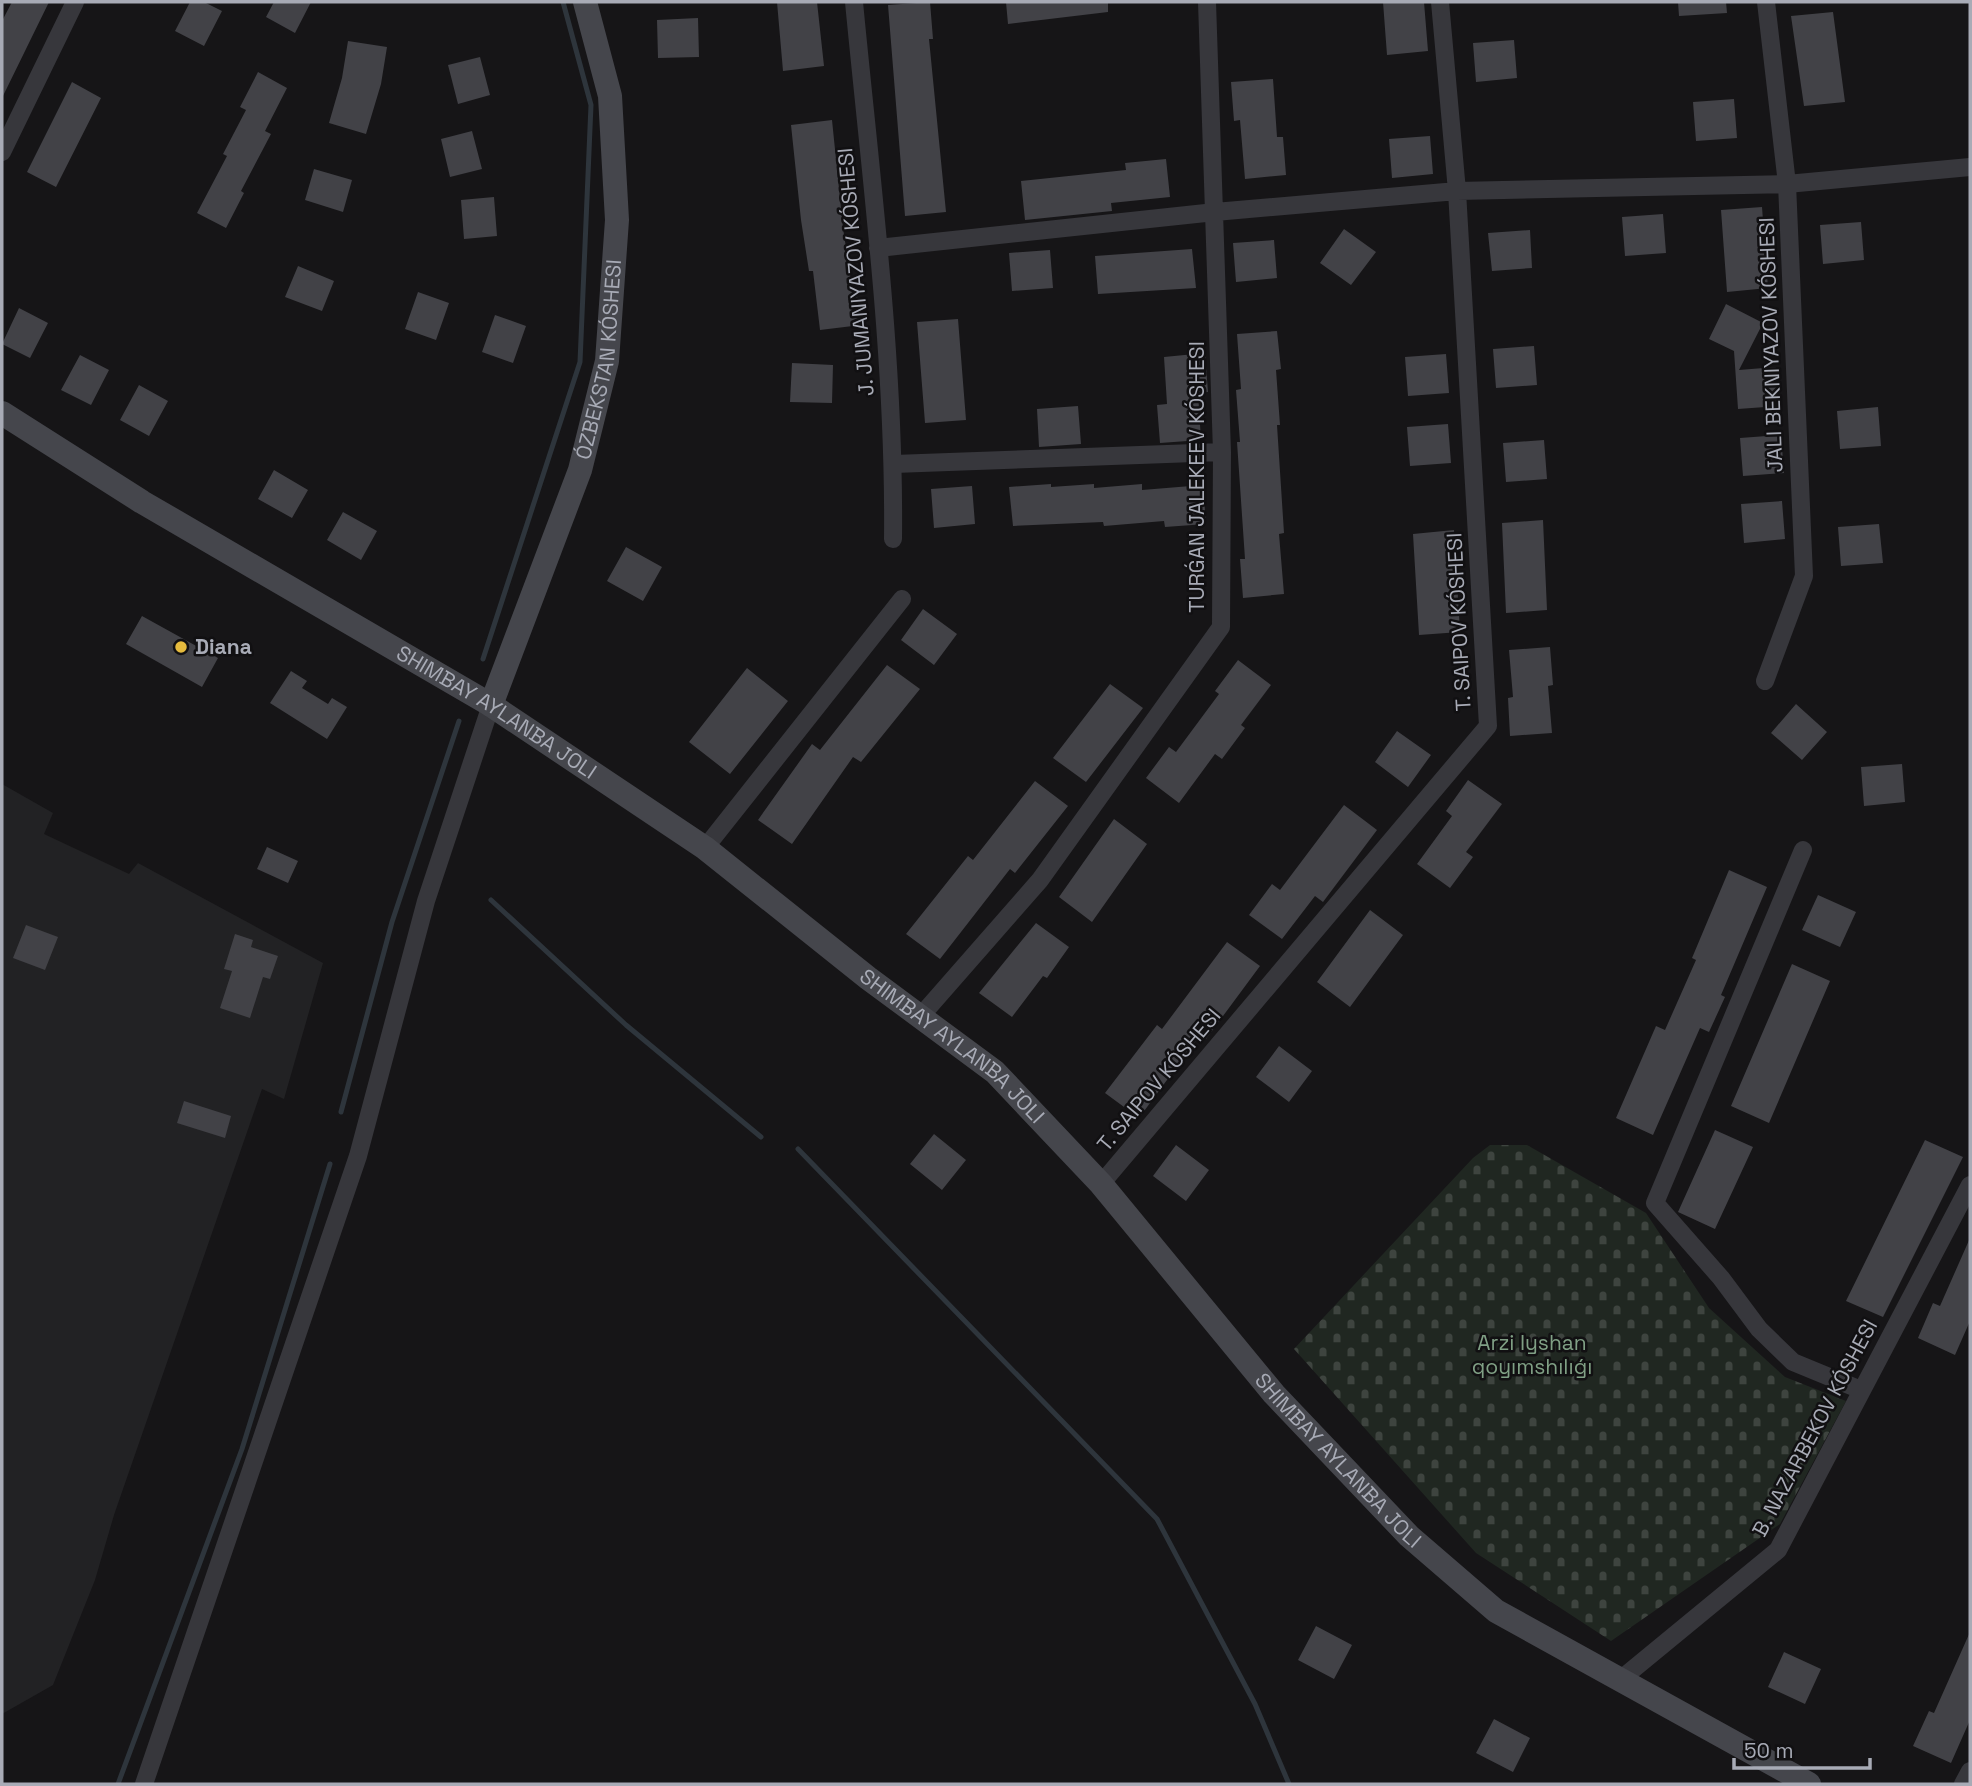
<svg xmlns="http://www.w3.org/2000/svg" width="1972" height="1786" font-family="'Space Grotesk',sans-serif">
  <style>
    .built { fill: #222224 }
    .cemetery { fill: url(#cemetery-stones) }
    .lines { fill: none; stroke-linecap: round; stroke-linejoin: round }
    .stream { stroke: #2e353c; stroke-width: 5 }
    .building { fill: #424247 }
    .street { stroke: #37373c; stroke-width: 18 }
    .secondary { stroke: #45464c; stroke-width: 24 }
    .poi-dot { fill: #e6bb3e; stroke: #111012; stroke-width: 2.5 }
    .labels { text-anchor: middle; stroke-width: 5; stroke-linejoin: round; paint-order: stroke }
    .street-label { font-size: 21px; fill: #a8abb6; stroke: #111012 }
    .poi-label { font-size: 21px; font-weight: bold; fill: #a8abb6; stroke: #111012; text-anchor: start }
    .park-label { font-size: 21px; fill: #80a085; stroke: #111012 }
  </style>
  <defs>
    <pattern id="cemetery-stones" width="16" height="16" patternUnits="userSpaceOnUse" patternTransform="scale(1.75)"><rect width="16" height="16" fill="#202721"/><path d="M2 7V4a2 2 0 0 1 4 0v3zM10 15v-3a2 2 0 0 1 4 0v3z" fill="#3e443f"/></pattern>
  </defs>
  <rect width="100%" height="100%" fill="#161517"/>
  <path class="built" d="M2,784L53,813L44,834L129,874L138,863L323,963L284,1099L262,1089L114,1515L95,1580L53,1685L2,1714Z"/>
  <path class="cemetery" d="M1490,1145H1527L1646,1213L1709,1308L1785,1377L1846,1401L1780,1524L1611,1641L1476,1553L1294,1349L1473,1158Z"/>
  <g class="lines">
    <path class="stream" d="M483,659L580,362L591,105L563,2
      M491,900L626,1025L761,1137
      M341,1112L392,922L459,721
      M798,1149L1157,1519L1255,1704L1289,1784
      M118,1784L242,1449L330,1164"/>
  </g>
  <path class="building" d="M12,2H49L2,98V21Z
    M190,2H204L222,11L204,46L175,31Z
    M274,2H311L295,33L266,17Z
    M777,2H817L824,66L783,71Z
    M930,2L933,39H929L946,212L905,216L888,5Z
    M1006,2H1108V12L1008,24Z
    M1383,2H1424L1428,51L1387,55Z
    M1678,2H1726L1727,13L1679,16Z
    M1833,12L1845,102L1804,106L1791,16Z
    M698,18L699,57L658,58L657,20Z
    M1514,40L1517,78L1476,82L1473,43Z
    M348,41L387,47L381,84L366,134L329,123L342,78Z
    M480,57L490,95L458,104L448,65Z
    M258,72L287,88L265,131L271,134L241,191L244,193L226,228L197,213L227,156L223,154L246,110L240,107Z
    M1273,79L1277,137H1283L1286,175L1245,179L1240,120L1234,121L1231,82Z
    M72,82L101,98L56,187L27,172Z
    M1734,99L1737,138L1696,141L1693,102Z
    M832,120L843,228L852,287H856L861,325L820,330L813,271H809L801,220L791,125Z
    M472,131L482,169L450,177L441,139Z
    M1430,136L1433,174L1392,178L1389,139Z
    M1166,159L1170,197L1111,203L1112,211L1025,220L1021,181L1126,170L1125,163Z
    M314,169L352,180L343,212L305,200Z
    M494,197L497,236L464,239L461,200Z
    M1762,207L1768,288L1727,292L1721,210Z
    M1663,214L1666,253L1625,256L1622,217Z
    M1861,222L1864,260L1823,264L1820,225Z
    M1344,229L1376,252L1351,285L1320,263Z
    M1530,230L1532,268L1492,271L1488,233Z
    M1274,240L1277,278L1236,282L1233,243Z
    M1192,249L1196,288L1098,294L1095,256Z
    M1050,250L1053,288L1012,291L1009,253Z
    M298,266L334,281L322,311L285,297Z
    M418,292L449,303L436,340L405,329Z
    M1726,304L1763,323L1739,370L1776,367L1779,406L1738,409L1734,351L1709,339Z
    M19,308L48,323L30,358L2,344Z
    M495,315L526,326L513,363L482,352Z
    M958,319L966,420L925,423L917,322Z
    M1277,331L1281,369L1276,370L1280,425H1277L1284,533L1279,534L1284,594L1243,598L1240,559H1245L1237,442H1240L1236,390L1241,389L1237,334Z
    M1534,346L1537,385L1496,388L1493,349Z
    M1205,353L1208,392L1198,393L1201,440L1160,443L1157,405L1167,404L1164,357Z
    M1446,354L1449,393L1408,396L1405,357Z
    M80,355L109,370L91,405L61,390Z
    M792,363L833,365L832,403L790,402Z
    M139,385L168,401L149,436L120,420Z
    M1078,406L1081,444L1039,447L1037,409Z
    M1878,407L1881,446L1840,449L1837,411Z
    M1448,424L1451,463L1410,466L1407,427Z
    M1781,435L1784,473L1743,476L1740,438Z
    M1544,440L1547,479L1506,482L1503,443Z
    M274,470L308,490L292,518L258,499Z
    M1051,484V487L1094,484V488L1142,484V490L1203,485L1206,524L1165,527L1164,521L1104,526L1103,522L1013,526L1009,487Z
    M972,486L975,524L934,528L931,489Z
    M1782,501L1785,539L1744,543L1741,504Z
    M343,512L377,531L361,560L327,540Z
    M1543,520L1547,610L1506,613L1502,523Z
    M1879,524L1883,563L1841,566L1838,527Z
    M1454,530L1460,632L1419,635L1413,534Z
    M626,547L662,567L643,601L607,581Z
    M923,609L957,634L934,665L901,640Z
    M142,616L218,658L202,687L126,644Z
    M1550,647L1553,685L1548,686L1552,733L1510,736L1508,698L1513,697L1509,650Z
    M1238,660L1271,685L1241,725L1245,728L1222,759L1215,754L1179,803L1146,778L1169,747L1176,752L1219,694L1215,691Z
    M887,665L920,689L861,762L853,757L792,844L758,820L812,744L820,750Z
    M747,668L788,701L730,774L689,742Z
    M291,671L307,681L302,688L328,704L332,698L347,707L327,739L270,703Z
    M1110,684L1143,708L1086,782L1053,758Z
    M1796,704L1827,732L1802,760L1771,733Z
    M1397,731L1431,755L1408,787L1375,762Z
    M1902,764L1905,802L1864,806L1861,767Z
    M1468,780L1502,804L1466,852L1473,857L1450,888L1417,864L1452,816L1446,811Z
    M1035,781L1068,806L1015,873L1010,869L940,959L906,934L968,856L973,860Z
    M1344,805L1377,830L1323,902L1315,896L1282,939L1249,915L1272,884L1280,890Z
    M1114,819L1147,844L1092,922L1059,897Z
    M267,847L298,861L288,883L257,869Z
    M1729,870L1767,887L1721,995L1725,997L1709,1032L1700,1028L1653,1135L1616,1118L1656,1026L1665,1030L1696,960L1692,958Z
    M1818,895L1856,912L1840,947L1802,930Z
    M1370,910L1403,935L1350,1007L1317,982Z
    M1036,923L1069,947L1047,978L1043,976L1012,1017L979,993Z
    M26,925L58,937L45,970L13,958Z
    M235,934L253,940L251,947L278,956L270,979L263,977L250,1018L220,1008L232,971L224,969Z
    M1227,942L1260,966L1206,1039L1200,1035L1139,1118L1105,1093L1157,1025L1162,1029Z
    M1792,964L1830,981L1769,1123L1731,1106Z
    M1279,1046L1312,1071L1289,1102L1256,1077Z
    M184,1101L231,1116L225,1138L177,1123Z
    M1715,1130L1753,1147L1715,1229L1678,1212Z
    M934,1134L966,1160L942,1190L910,1164Z
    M1925,1140L1963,1157L1883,1317L1846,1301Z
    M1176,1145L1209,1170L1186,1201L1153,1176Z
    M1970,1238V1321L1955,1355L1918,1338L1933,1303L1940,1306Z
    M1316,1626L1352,1645L1334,1679L1298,1660Z
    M1970,1632V1720L1951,1763L1913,1746L1929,1711L1934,1713Z
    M1784,1652L1821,1669L1805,1704L1768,1687Z
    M1494,1719L1530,1738L1513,1772L1476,1753Z"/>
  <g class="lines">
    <path class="street" d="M854,2C871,180 895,360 893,539
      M2,152L75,2
      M878,248L1215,212L1457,191L1787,184L1970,167
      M894,464L1222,452
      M1765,681L1804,576L1787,184L1766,2
      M705,848L902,599
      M1803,850L1655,1203L1721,1278L1759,1329L1793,1362L1861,1390
      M920,1017L1040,880L1221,627L1222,452L1207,2
      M1101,1184L1488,726L1457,191L1440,2
      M1620,1680L1778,1550L1970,1185
      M144,1784L358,1156L426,901L491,705
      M1963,1784L1970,1771"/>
    <g class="secondary">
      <path id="s1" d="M2,413L142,502L491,705L705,848L868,978L995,1072L1101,1184L1274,1394L1409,1536L1496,1611L1809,1784"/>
      <path id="s2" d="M491,705L580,470L607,361L617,220L610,96L585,2"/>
    </g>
  </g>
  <circle class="poi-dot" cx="181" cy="647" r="7"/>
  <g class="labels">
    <g class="street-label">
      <text transform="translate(856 272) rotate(-95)" y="7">J. JUMANIYAZOV KÓSHESI</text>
      <text transform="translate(1771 345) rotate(-92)" y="7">JALI BEKNIYAZOV KÓSHESI</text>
      <text dy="7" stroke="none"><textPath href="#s2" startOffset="364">ÓZBEKSTAN KÓSHESI</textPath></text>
      <text transform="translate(1197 477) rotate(-90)" y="7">TURǴAN JALEKEEV KÓSHESI</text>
      <text transform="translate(1459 622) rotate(-93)" y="7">T. SAIPOV KÓSHESI</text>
      <text dy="7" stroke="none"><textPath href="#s1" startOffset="578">SHIMBAY AYLANBA JOLI</textPath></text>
      <text dy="7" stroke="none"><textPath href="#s1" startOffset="1144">SHIMBAY AYLANBA JOLI</textPath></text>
      <text transform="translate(1159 1080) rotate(-50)" y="7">T. SAIPOV KÓSHESI</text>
      <text transform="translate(1815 1428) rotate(-62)" y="7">B. NAZARBEKOV KÓSHESI</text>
      <text dy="7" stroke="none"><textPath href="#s1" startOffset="1712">SHIMBAY AYLANBA JOLI</textPath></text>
    </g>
    <g class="poi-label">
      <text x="195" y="654">Diana</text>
    </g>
    <g class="park-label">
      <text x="1532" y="1350">Arzi Iyshan<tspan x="1532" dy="24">qoyımshılıǵı</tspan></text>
    </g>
  </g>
  <rect width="1972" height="1786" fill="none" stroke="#a8abb6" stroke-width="7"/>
  <path d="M1734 1758v10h136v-10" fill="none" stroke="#a8abb6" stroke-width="3.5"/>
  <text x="1744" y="1758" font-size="21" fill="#a8abb6" stroke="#111012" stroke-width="5" paint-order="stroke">50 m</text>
</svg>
